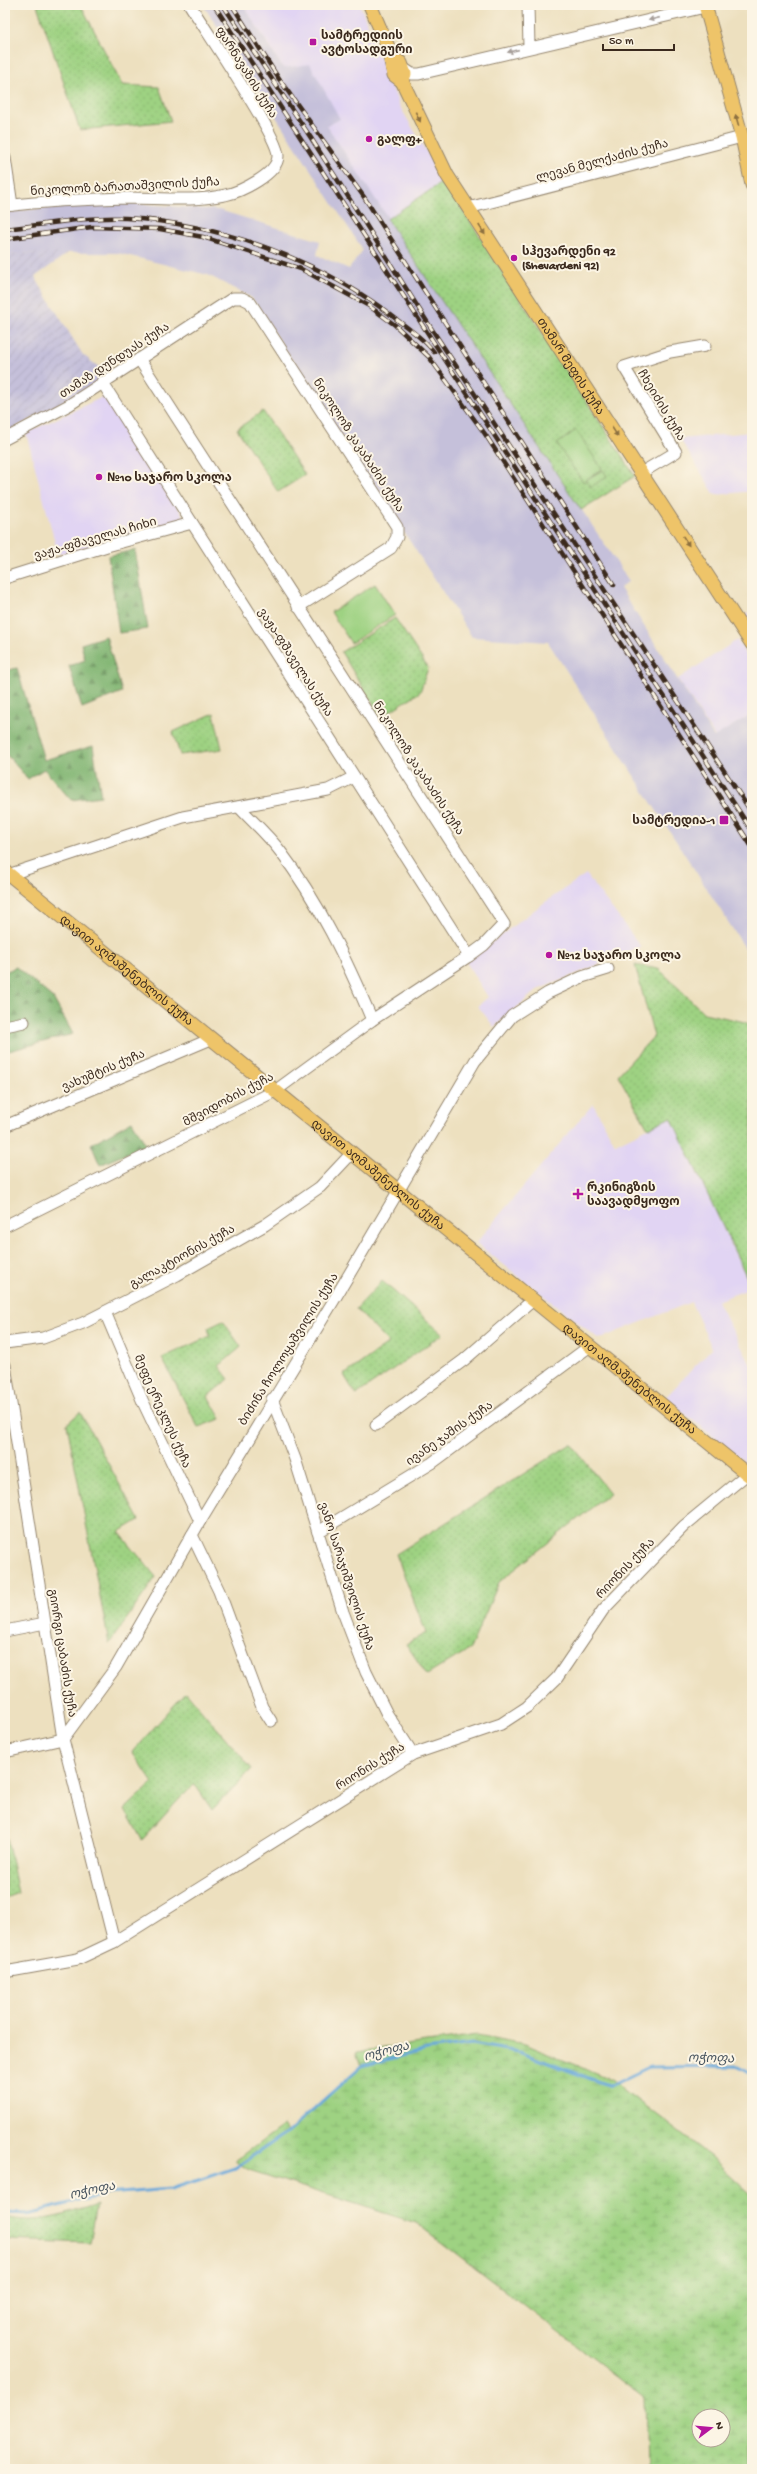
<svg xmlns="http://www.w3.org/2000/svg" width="757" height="2474" viewBox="0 0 757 2474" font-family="'Gochi Hand','Noto Sans Georgian',sans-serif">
	<defs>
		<pattern id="industrial-furrows" width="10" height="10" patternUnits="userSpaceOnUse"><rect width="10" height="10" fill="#c5c0da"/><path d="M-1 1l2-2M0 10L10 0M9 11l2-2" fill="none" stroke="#aaa5bb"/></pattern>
		<pattern id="green-dots" width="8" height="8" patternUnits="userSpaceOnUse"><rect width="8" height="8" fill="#9ed282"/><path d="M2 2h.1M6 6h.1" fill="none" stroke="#89b470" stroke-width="1.8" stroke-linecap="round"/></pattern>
		<pattern id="forest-firs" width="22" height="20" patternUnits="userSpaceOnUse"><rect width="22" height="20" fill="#7eb470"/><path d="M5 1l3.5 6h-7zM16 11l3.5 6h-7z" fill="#68935b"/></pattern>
		<pattern id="wetland-marsh" width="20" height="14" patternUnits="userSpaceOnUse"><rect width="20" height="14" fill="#9ed282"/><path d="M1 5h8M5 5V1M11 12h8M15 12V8" fill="none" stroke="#89b470"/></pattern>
	</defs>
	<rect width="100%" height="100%" fill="#fcf5e5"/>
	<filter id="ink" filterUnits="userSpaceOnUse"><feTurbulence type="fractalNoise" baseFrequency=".025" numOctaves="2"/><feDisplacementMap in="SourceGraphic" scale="8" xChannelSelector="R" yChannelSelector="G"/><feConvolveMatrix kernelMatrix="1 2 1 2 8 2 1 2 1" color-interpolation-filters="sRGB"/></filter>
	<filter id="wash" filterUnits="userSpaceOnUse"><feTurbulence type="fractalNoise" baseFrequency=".012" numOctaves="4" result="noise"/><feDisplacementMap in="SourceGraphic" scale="16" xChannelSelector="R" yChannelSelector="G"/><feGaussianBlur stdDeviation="0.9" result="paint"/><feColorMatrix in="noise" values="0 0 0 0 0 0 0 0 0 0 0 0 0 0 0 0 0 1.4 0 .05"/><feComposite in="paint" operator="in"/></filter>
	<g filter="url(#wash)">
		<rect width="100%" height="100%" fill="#ede0bf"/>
		<g fill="#e1d4f3">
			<path d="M243,5H360L399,105L444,181L387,219L327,126L339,119L283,68Z"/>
			<path d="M109,394L187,522L58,554L26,433Z"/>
			<path d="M752,432V491L715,495L680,439Z"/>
			<path d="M752,611V636L741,619Z"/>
			<path d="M737,640L752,665V714L715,737L678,679Z"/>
			<path d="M586,874L641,947L537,990L494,1027L478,1006L488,997L466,962L541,905Z"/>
			<path d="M593,1104L615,1144L671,1117L751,1288L717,1301L752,1367V1463L749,1465L665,1398L712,1348L691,1302L599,1339L476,1243Z"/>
		</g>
		<path fill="url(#industrial-furrows)" d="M38,253H68L35,277L83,355L108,374L89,389L5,433V255Z"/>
		<path fill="#c5c0da" d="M203,5H243L283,68L310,64L340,119L327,126L629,581L620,588L714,737L752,714V959L548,642L472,637L252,298L208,275L118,253H38L5,255V212L73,205L121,202L219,210L320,241L317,255L349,269L363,250Z"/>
		<g fill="url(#green-dots)" stroke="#6c7e50">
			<path d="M37,5H81L122,85L159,87L171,121L80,130Z"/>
			<path d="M444,181L635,476L581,510L387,219Z"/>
			<path d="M263,411L305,475L278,492L237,429Z"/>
			<path d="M395,618L428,668L420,692L381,717L341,652Z"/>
			<path d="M214,713L222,749L180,755L173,732Z"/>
			<path d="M635,965L659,969L704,1013L745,1022L752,1026V1288L671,1117L648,1128L618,1075L654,1036Z"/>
			<path d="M382,1281L443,1334L356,1395L344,1375L389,1343L356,1309Z"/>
			<path d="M223,1321L241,1347L219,1366L229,1379L208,1396L221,1419L198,1427L162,1358L210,1336L208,1328Z"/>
			<path d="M80,1412L139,1520L119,1532L156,1577L109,1644L67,1424Z"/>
			<path d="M571,1444L610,1493L499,1582L470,1649L427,1675L406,1644L426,1633L396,1554Z"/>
			<path d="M186,1692L252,1769L212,1810L194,1783L142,1840L125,1809L153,1783L132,1752Z"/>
			<path d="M5,1829L18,1893L5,1898Z"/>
			<path d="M97,2204L90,2243L5,2240V2217C38,2225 65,2215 97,2204Z"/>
		</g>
		<g fill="url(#forest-firs)" stroke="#5c6f47">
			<path d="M135,550L148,629L119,633L108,556Z"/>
			<path d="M106,636L122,692L82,708L69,666L85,660L81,644Z"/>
			<path d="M17,668L44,760L93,746L101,796L71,800L44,769L28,779L5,753V671Z"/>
			<path d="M16,967L53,998L73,1034L5,1052V972Z"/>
			<path d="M132,1121L146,1145L100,1165L91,1144Z"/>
		</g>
		<path fill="url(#wetland-marsh)" stroke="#6c7e50" fill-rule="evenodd" d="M477,2035L525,2044L611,2080L711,2157L752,2195V2469H647L645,2398L416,2223L249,2170L235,2161L284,2125L288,2131L361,2066L356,2052ZM699,2416H723V2440H699Z"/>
		<g fill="#9ed282" stroke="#6c7e50">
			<path d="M576,430L602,469L587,479L603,470L607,476L591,487L586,480L583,482L557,444Z"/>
			<path d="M375,584L395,615L351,643L331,612Z"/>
		</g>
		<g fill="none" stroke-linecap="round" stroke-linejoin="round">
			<path stroke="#67a8db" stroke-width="3" d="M5,2213L27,2214L107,2194L171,2189L235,2168L288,2132L361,2066L427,2050L472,2044L519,2052L610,2086L649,2067L738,2066L752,2074"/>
		</g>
	</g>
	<g filter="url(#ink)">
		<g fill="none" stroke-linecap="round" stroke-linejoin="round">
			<defs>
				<g id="minor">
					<path d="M528,5L529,47"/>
					<path d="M403,68L412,74H419L705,7"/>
					<path d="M5,158L12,205"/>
					<path d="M5,206C46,201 87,199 129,198C160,198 194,202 225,195C240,192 278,174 278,156C279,137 204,28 190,5"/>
					<path d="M468,208L742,137"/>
					<path d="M102,382L469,956"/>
					<path d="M5,439L69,405L233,298H242L250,302L397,527V537L391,548L298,607"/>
					<path d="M641,473L676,452L624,367L670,352L705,346"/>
					<path d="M5,578L107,546L192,523"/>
					<path d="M239,807C252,821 268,835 280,851C319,902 347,961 372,1020"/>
					<path d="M5,876L183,817L328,790L354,777"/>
					<path d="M5,1026L24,1022"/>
					<path d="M5,1126L211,1039"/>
					<path d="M5,1226L275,1091L372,1020L469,956L484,945L504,924L139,359"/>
					<path d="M105,1312L143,1402L200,1521"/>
					<path d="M5,1343L43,1338L83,1323L177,1275L265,1225L320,1187L352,1153"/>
					<path d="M5,1365L63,1739L114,1942"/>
					<path d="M272,1399L295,1459L343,1612L366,1672L387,1714L413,1754"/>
					<path d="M376,1425L464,1360L533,1300"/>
					<path d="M318,1532L432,1463L590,1346"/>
					<path d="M192,1535L219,1591L262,1707L271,1721"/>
					<path d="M5,1631L45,1623"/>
					<path d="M5,1752L63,1739L116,1667L200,1521L334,1300L475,1061L512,1016L548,993L582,977L608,969"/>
					<path d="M5,1972L78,1959L114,1942L413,1754L501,1724L527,1707L557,1678L603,1610L684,1526L752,1470"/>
				</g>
				<g id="major">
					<path d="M370,5L388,47L394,75L402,81L405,74L401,63L396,60L392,64"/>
					<path d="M705,5L742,137L752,185"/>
					<path id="s1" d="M402,81L447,175L752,644"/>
					<path id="s2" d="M5,871L752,1478"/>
				</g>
			</defs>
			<use href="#minor" stroke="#94856e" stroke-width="13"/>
			<use href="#major" stroke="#94856e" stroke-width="15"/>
			<use href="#minor" stroke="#fff" stroke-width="11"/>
			<use href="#major" stroke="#eec469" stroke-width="13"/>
			<defs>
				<g id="rail">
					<path d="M214,5L752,831"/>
					<path d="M223,5L311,138L433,331L752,813"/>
					<path d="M232,5L279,79L364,197L614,585"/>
					<path d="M5,229C44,225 86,216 126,218C223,224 324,261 400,322C412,331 425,340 434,352"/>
					<path d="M5,239L92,227L160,229L203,237L301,269L369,306L395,325L429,357L485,434L752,847"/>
				</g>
			</defs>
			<use href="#rail" stroke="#3b2a1e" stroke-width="4.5"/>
			<use href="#rail" stroke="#fcf5e5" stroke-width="3" stroke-dasharray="9" stroke-linecap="butt"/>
		</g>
		<defs><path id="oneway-solid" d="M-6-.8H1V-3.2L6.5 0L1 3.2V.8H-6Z"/></defs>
		<g fill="#a79f9a">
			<use href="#oneway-solid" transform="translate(654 19) rotate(167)"/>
			<use href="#oneway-solid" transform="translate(513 51) rotate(167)"/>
		</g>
		<g fill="#8c6f40">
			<use href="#oneway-solid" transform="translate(418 117) rotate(64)"/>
			<use href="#oneway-solid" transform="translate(737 120) rotate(-106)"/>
			<use href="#oneway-solid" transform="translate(482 230) rotate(57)"/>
			<use href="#oneway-solid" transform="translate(615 432) rotate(57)"/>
			<use href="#oneway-solid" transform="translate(686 541) rotate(57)"/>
		</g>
	</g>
	<g fill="#b5179e" stroke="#fcf5e5" stroke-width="1.5">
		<rect x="309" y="38" width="8" height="8" rx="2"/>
		<circle cx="369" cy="139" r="4"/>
		<circle cx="514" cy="258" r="4"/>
		<circle cx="99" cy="477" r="4"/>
		<rect x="719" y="815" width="10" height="10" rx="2"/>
		<circle cx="549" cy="955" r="4"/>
		<path d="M576 1188h4v4h4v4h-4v4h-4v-4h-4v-4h4z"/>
	</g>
	<g text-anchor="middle" stroke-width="4" stroke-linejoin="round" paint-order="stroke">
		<g font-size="12" font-weight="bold" fill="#3b2a1e" stroke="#fcf5e5" text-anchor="start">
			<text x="321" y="39">სამტრედიის<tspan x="321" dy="14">ავტოსადგური</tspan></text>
			<text x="377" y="143">გალფ+</text>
			<text x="522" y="255">სჰევარდენი 92<tspan x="522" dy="14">(Shevardeni 92)</tspan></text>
			<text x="107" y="481">№10 საჯარო სკოლა</text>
			<text x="715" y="824" text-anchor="end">სამტრედია-1</text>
			<text x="557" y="959">№12 საჯარო სკოლა</text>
			<text x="587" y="1191">რკინიგზის<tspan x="587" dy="14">საავადმყოფო</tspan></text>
		</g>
		<g font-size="12" fill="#3b2a1e" stroke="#fcf5e5">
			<text transform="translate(247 72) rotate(58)" y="4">ფარნავაზის ქუჩა</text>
			<text transform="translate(602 160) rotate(-15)" y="4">ლევან მელქაძის ქუჩა</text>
			<text transform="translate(125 186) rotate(-3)" y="4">ნიკოლოზ ბარათაშვილის ქუჩა</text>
			<text transform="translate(114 360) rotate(-33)" y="4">თამაზ დუნდუას ქუჩა</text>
			<text dy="4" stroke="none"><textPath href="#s1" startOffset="332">თამარ მეფის ქუჩა</textPath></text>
			<text transform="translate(662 405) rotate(59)" y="4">ჩხეიძის ქუჩა</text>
			<text transform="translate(359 445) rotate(57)" y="4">ნიკოლოზ კაკაბაძის ქუჩა</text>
			<text transform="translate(95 538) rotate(-16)" y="4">ვაჟა-ფშაველას ჩიხი</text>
			<text transform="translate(296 662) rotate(57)" y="4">ვაჟა-ფშაველას ქუჩა</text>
			<text transform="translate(419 768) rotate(57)" y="4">ნიკოლოზ კაკაბაძის ქუჩა</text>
			<text dy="4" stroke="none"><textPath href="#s2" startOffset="157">დავით აღმაშენებლის ქუჩა</textPath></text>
			<text transform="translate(103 1070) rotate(-23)" y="4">ვახუშტის ქუჩა</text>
			<text transform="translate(228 1099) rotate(-28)" y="4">მშვიდობის ქუჩა</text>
			<text dy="4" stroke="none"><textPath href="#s2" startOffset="481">დავით აღმაშენებლის ქუჩა</textPath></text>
			<text transform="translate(182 1256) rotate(-29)" y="4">გალაკტიონის ქუჩა</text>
			<text transform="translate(288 1349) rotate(-58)" y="4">ბიძინა ჩოლოყაშვილის ქუჩა</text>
			<text dy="4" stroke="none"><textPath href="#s2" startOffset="805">დავით აღმაშენებლის ქუჩა</textPath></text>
			<text transform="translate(163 1411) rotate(66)" y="4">მეფე ერეკლეს ქუჩა</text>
			<text transform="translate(449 1433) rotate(-35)" y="4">ივანე ჯაშის ქუჩა</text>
			<text transform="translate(625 1568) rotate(-46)" y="4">რიონის ქუჩა</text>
			<text transform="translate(347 1576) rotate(72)" y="4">ვანო სარაჯიშვილის ქუჩა</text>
			<text transform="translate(63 1653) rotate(81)" y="4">გიორგი ცაბაძის ქუჩა</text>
			<text transform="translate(370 1766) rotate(-32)" y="4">რიონის ქუჩა</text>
		</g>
		<g font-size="13" font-style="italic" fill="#4a5660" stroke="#fcf5e5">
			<text transform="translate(386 2050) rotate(-15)" y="5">ოჭოფა</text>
			<text transform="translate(711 2057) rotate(1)" y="5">ოჭოფა</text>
			<text transform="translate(92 2189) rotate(-12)" y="5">ოჭოფა</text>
		</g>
	</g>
	<rect width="757" height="2474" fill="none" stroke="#fcf5e5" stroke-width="20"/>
	<g transform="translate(711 2428) rotate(74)"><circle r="19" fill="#fcf5e5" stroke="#afa495"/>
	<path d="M0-3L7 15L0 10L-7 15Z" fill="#b5179e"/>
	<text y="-6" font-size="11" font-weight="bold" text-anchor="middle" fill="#3b2a1e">N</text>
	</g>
	<path d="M603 44v6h71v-6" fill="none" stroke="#3b2a1e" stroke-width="2"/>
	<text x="609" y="44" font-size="12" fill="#3b2a1e" stroke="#fcf5e5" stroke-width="3" paint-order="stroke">50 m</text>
</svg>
